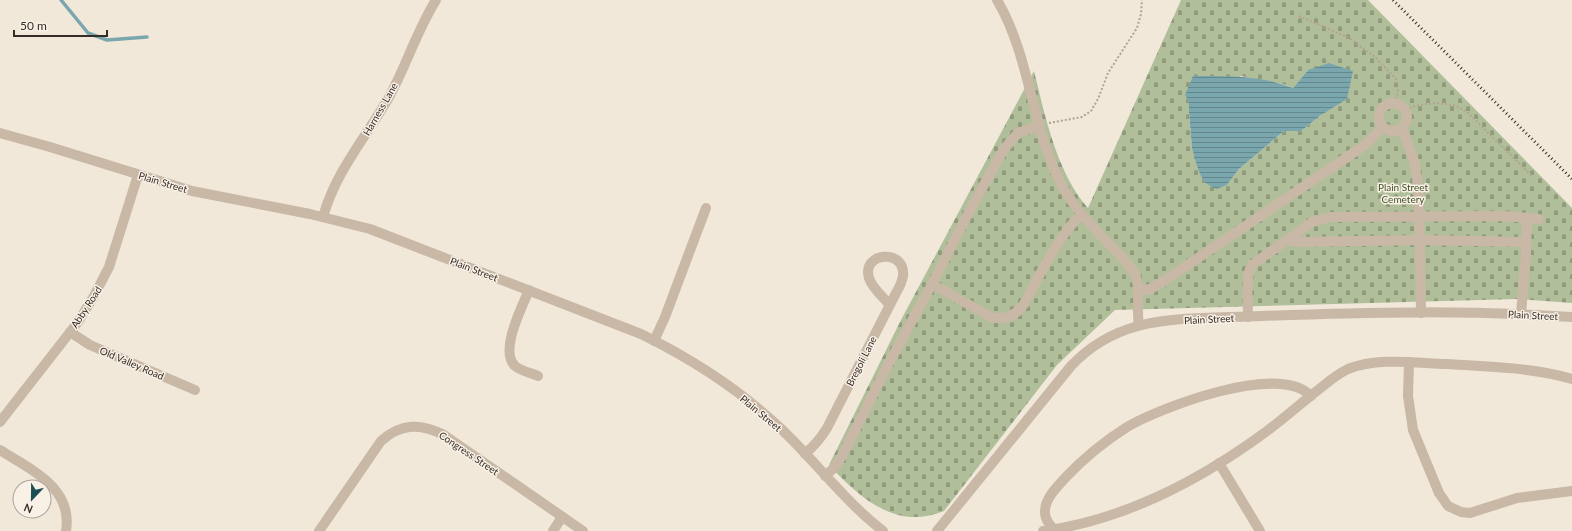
<svg xmlns="http://www.w3.org/2000/svg" width="1572" height="531" viewBox="0 0 1572 531" font-family="Lato,sans-serif">
	<defs>
		<pattern id="cemetery-stones" width="16" height="16" patternUnits="userSpaceOnUse"><rect width="16" height="16" fill="#b0bf9a"/><path d="M2 7V4a2 2 0 0 1 4 0v3zM10 15v-3a2 2 0 0 1 4 0v3z" fill="#909b7e"/></pattern>
		<pattern id="water-rules" width="6" height="5" patternUnits="userSpaceOnUse"><rect width="6" height="5" fill="#79a7ad"/><path d="M0 2.5h6" fill="none" stroke="#64888d"/></pattern>
	</defs>
	<rect width="100%" height="100%" fill="#f1e8da"/>
	<path fill="url(#cemetery-stones)" fill-rule="evenodd" d="M1181,0H1368L1572,208V303L1517,299L1115,310L1057,365L944,511C896,531 860,498 829,465L901,320L1034,71C1045,116 1057,173 1088,208ZM1308,70L1321,115L1301,131H1284L1239,169L1227,185L1192,148L1188,100L1241,76L1283,84L1293,88Z"/>
	<path fill="url(#water-rules)" d="M1329,63L1353,71L1347,99L1321,115L1301,131H1284L1239,169L1227,185L1216,189L1204,182L1198,169L1192,148L1188,100L1185,95L1193,76C1227,76 1261,75 1293,88L1308,70Z"/>
	<g fill="none" stroke-linecap="round" stroke-linejoin="round">
		<path stroke="#79a7ad" stroke-width="3.5" d="M61,0L88,33L107,40L147,37"/>
		<g stroke="#b4a290" stroke-width="2" stroke-dasharray="2 2" stroke-linecap="butt">
			<path d="M1299,16L1349,38L1375,57L1396,79L1398,90L1396,103"/>
			<path d="M1406,110C1423,101 1453,100 1468,113L1532,176"/>
			<path d="M1049,123L1082,117L1091,111L1098,99L1108,73L1137,28L1141,14L1142,0"/>
		</g>
		<g stroke="#c9b8a6" stroke-width="10">
			<path d="M997,0C1029,54 1031,121 1058,178C1070,203 1088,222 1107,242C1117,253 1131,264 1136,277C1141,291 1136,309 1139,325"/>
			<circle cx="1393" cy="117" r="14"/>
			<path d="M1402,128L1414,161L1417,178L1419,202L1421,313"/>
			<path d="M0,133L50,147L192,191L310,214L370,229L641,334C690,358 737,388 777,425C814,459 843,500 883,531"/>
			<path d="M323,217C335,173 365,138 388,99C406,67 416,32 436,0"/>
			<path d="M1289,238L1291,241L1298,242L1420,240L1526,242"/>
			<path d="M932,284L991,317C1005,321 1016,315 1024,304C1039,277 1059,234 1081,215"/>
			<path d="M529,290C522,307 499,351 515,366C521,371 531,373 538,376"/>
			<path d="M1138,291L1150,289L1161,283L1365,145L1383,127"/>
			<path d="M1521,314L1526,253L1527,218"/>
			<path d="M1248,317C1248,302 1245,277 1252,265L1312,222L1330,217L1505,216L1539,219"/>
			<path d="M70,332L90,345L195,390"/>
			<path d="M654,341L665,317L706,208"/>
			<path d="M1409,362L1408,396L1413,430L1439,493L1448,506L1461,512L1470,513L1517,498L1572,491"/>
			<path d="M0,422L78,322L94,296L109,267L138,175"/>
			<path d="M0,450C31,470 73,487 66,531"/>
			<path d="M805,454C814,446 821,438 827,428L896,293C899,288 902,282 903,276C906,248 861,252 869,278C872,288 883,297 890,305"/>
			<path d="M1219,463L1260,531"/>
			<path d="M825,476L835,467L842,456L889,363L932,284L971,208L1004,149L1018,133L1038,126"/>
			<path d="M319,531L381,441C401,423 421,423 444,435L583,531"/>
			<path d="M553,531L562,517"/>
			<path d="M937,531L1071,366C1089,347 1112,333 1138,326C1175,316 1222,318 1261,316C1365,312 1468,310 1572,317"/>
			<path d="M1043,531C1124,520 1202,479 1267,431C1283,419 1298,406 1314,393C1325,385 1335,375 1348,369C1378,357 1415,363 1447,364C1489,367 1531,367 1572,379"/>
			<path d="M1055,531C1050,525 1044,519 1045,510C1046,497 1058,486 1066,477C1084,458 1105,441 1127,427C1162,407 1279,362 1311,396"/>
		</g>
		<path stroke="#352c27" stroke-width="3" stroke-dasharray="1 3" stroke-linecap="butt" d="M1393,0L1572,179"/>
	</g>
	<g text-anchor="middle" stroke-width="3" stroke-linejoin="round" paint-order="stroke">
		<g font-size="10" fill="#352c27" stroke="#f9f1e6">
			<text transform="translate(380 109) rotate(-60)" y="4">Harness Lane</text>
			<text transform="translate(163 182) rotate(17)" y="4">Plain Street</text>
			<text transform="translate(474 269) rotate(21)" y="4">Plain Street</text>
			<text transform="translate(86 307) rotate(-57)" y="4">Abby Road</text>
			<text transform="translate(1533 315) rotate(3)" y="4">Plain Street</text>
			<text transform="translate(1209 319) rotate(-3)" y="4">Plain Street</text>
			<text transform="translate(861 361) rotate(-63)" y="4">Bregoli Lane</text>
			<text transform="translate(132 363) rotate(23)" y="4">Old Valley Road</text>
			<text transform="translate(761 413) rotate(40)" y="4">Plain Street</text>
			<text transform="translate(469 453) rotate(34)" y="4">Congress Street</text>
		</g>
		<g font-size="10" fill="#41532b" stroke="#f9f1e6">
			<text x="1403" y="191">Plain Street<tspan x="1403" dy="12">Cemetery</tspan></text>
		</g>
	</g>
	<g transform="translate(32 499) rotate(202)"><circle r="19" fill="#f9f1e6" stroke="#aba29a"/>
	<path d="M0-3L7 15L0 10L-7 15Z" fill="#1d4e55"/>
	<text y="-6" font-size="11" font-weight="bold" text-anchor="middle" fill="#352c27">N</text>
	</g>
	<path d="M14 30v6h93v-6" fill="none" stroke="#352c27" stroke-width="2"/>
	<text x="20" y="30" font-size="12" fill="#352c27" stroke="#f9f1e6" stroke-width="3" paint-order="stroke">50 m</text>
</svg>
